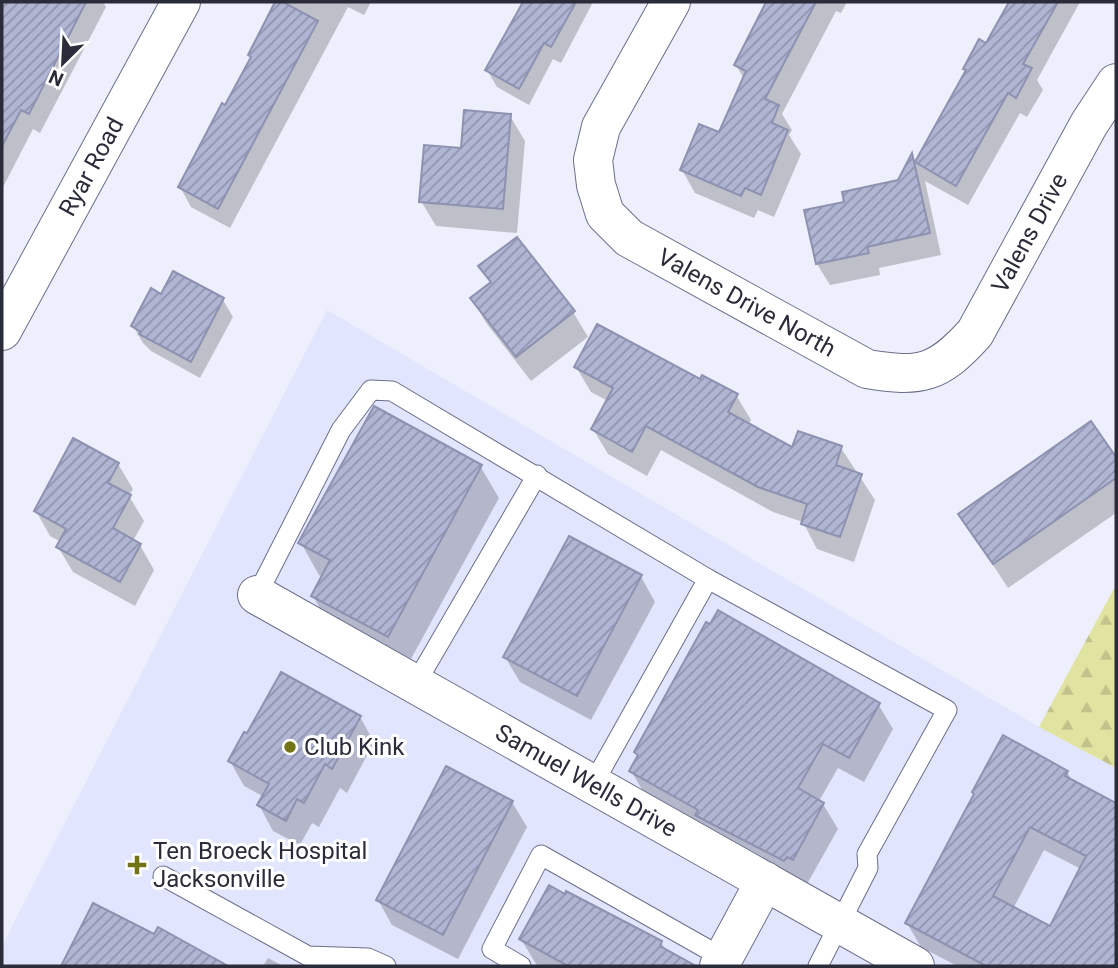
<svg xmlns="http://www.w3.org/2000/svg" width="1118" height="968" viewBox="0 0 1118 968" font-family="Roboto,sans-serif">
	<defs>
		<pattern id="forest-firs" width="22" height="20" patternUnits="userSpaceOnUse" patternTransform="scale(1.75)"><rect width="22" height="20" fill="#e1e3a1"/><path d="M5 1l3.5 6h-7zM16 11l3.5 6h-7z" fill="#c1c38b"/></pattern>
		<pattern id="building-hatch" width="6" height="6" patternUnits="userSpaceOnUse" patternTransform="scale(1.75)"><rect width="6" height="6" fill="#b0b5d4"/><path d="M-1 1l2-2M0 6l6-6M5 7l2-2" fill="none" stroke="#8f93ad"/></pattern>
	</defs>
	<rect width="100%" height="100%" fill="#edeffc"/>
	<path fill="#e1e5fd" d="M327,310L1039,727L1116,768V966H2V946Z"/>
	<path fill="url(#forest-firs)" d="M1116,585V768L1039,727Z"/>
	<g fill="#0003" fill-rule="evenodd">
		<path d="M2,2H103L106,7L40,133L33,129L2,189Z"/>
		<path d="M277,2H371L364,15L348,7L230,228L191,207L180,187L252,59L250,54Z"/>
		<path d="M524,2H593L561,63L553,59L529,105L497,87L487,70Z"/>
		<path d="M769,2H847L841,13L836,11L782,114L792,130L789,135L801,154L774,217L758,210L754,218L695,193L682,170L720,135L744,79L736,65Z"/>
		<path d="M1011,2H1080L1037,80L1043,90L1027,117L1020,113L968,205L925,181L941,255L879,268L880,275L830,285L817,264L806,212L846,203L899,181L912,156L916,163L967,72L965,69L987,45Z"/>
		<path d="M510,116L525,141L517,233L436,226L421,201L463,150Z"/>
		<path d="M481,267L573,312L588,337L531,381L487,324L472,299L491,284Z"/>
		<path d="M161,296L223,300L233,317L200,378L151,351L143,343L133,326Z"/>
		<path d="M576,367L700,381L736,395L751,420L748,425L793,450L841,448L875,500L854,562L817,549L803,522L773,512L661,450L647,476L608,454L593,429L608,401L591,392Z"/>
		<path d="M1091,423L1116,460V513L1008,588L960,514Z"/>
		<path d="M118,464L133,489L129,496L144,521L133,541L140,545L154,570L135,606L73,572L58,547L61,542L50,536L36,511Z"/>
		<path d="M480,466L499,498L406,668L331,628L313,596L323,577L319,575L301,543Z"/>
		<path d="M641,577L655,602L591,720L520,682L505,657Z"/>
		<path d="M878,704L893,729L864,782L838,768L819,801L823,804L838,829L807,884L646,796L631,771L639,757L636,752Z"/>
		<path d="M360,717L374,742L347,793L340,788L319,827L312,823L300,845L273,831L259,805L264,797L244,786L230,761Z"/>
		<path d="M1067,772L1073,782L1116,805V966H957L921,947L907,923ZM1044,850L1081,869L1050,928L1013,909Z"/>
		<path d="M512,802L527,827L458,959L392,925L378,900Z"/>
		<path d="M566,896L661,942L667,952L675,957L681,966H540L536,964L521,939Z"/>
		<path d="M94,905L155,936L159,929L225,966H63Z"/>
		<path d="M268,958L283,966H263Z"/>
	</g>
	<g fill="url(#building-hatch)" stroke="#8e92b0" stroke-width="2" fill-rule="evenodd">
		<path d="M2,2H86L29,114L21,110L2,146Z"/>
		<path d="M275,2H283L318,21L218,209L178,187L222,103L225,105L251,57L248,55Z"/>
		<path d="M523,2H576L551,47L544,43L519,89L485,70Z"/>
		<path d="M766,2H816L765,99L779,105L772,123L788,130L761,195L745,188L741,196L680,170L699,124L719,132L746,71L734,65Z"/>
		<path d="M1009,2H1058L1023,64L1032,68L1016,98L1008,93L956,186L915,162L966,70L963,69L979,39L986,43Z"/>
		<path d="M464,110L511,114L503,209L419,202L424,145L461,148Z"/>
		<path d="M912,153L930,233L867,247L869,253L816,264L804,210L844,202L842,192L898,180Z"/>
		<path d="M517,237L575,311L516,357L470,298L491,282L478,266Z"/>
		<path d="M173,271L224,298L191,362L139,334L141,332L131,326L151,288L161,294Z"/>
		<path d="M597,324L700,379L702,375L738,394L728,412L792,447L798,431L842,446L836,465L862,474L840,537L801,524L807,504L758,487L646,426L632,452L591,429L613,388L574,367Z"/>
		<path d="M374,406L482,465L388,637L311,596L330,560L298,543Z"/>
		<path d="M1091,421L1116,457V478L993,564L958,514Z"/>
		<path d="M73,438L119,463L108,483L131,495L113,528L141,544L120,582L56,547L66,529L34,511Z"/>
		<path d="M569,536L642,575L577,696L503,657Z"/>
		<path d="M718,610L880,703L849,758L823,744L798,788L824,803L793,860L787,857L784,861L708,822L695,815L698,810L629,771L638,755L634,752L706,622L710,624Z"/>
		<path d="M281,672L361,716L332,769L325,764L304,803L297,799L286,821L257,805L269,784L228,761L244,732L247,733Z"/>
		<path d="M1003,735L1068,771L1065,776L1116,803V966H986L905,923L974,794L972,792ZM1030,827L1086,856L1050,926L993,896Z"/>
		<path d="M446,766L513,801L443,935L376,900Z"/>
		<path d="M549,885L565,894L566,891L662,941L660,946L696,966H568L519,939Z"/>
		<path d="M93,903L154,934L158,927L228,966H61Z"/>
	</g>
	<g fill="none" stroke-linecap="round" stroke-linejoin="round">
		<defs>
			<g id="service">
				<path d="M257,595L341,430L371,390L392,391L708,579L947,710L867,854L868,868L818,966"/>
				<path d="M416,683L537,475"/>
				<path d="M593,784L708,579"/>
				<path d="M163,876L308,956L368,958L386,966"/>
				<path d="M521,966L492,949L541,855L723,958"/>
			</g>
			<g id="minor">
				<path id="s1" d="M671,2L601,127L593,160L596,185L605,214L629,238L867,369C921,378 938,374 975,333L1089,124L1116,83"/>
				<path id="s2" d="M2,331L181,2"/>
				<path id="s3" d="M257,595L915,966"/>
				<path d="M719,966L765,881"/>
			</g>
		</defs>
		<use href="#service" stroke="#6b6f8b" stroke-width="21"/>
		<use href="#minor" stroke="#6b6f8b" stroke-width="40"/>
		<use href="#service" stroke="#fff" stroke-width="19"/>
		<use href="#minor" stroke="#fff" stroke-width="38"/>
	</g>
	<g fill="#737318" stroke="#fff" stroke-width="2.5">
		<circle cx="290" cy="747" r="7"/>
		<path d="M133.5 854.5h7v7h7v7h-7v7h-7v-7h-7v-7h7z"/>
	</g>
	<g text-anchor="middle" stroke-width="6" stroke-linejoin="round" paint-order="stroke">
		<g font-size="24" fill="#2b2c39" stroke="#fff">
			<text dy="8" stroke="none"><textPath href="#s2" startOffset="187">Ryar Road</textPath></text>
			<text dy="8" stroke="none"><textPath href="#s1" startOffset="774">Valens Drive</textPath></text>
			<text dy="8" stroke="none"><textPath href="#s1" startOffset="401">Valens Drive North</textPath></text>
			<text dy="8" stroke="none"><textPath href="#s3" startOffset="378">Samuel Wells Drive</textPath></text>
		</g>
		<g font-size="24" fill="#2b2c39" stroke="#fff" text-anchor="start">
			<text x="304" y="755">Club Kink</text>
			<text x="153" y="859">Ten Broeck Hospital<tspan x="153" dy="28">Jacksonville</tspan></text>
		</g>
	</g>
	<rect width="1118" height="968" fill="none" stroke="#2b2c39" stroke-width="7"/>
	<g transform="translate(63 63) rotate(204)" stroke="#ffffff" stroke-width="5" paint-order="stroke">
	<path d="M0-5L12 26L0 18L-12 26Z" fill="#2b2c39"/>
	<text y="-10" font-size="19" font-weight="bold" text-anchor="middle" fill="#2b2c39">N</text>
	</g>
</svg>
